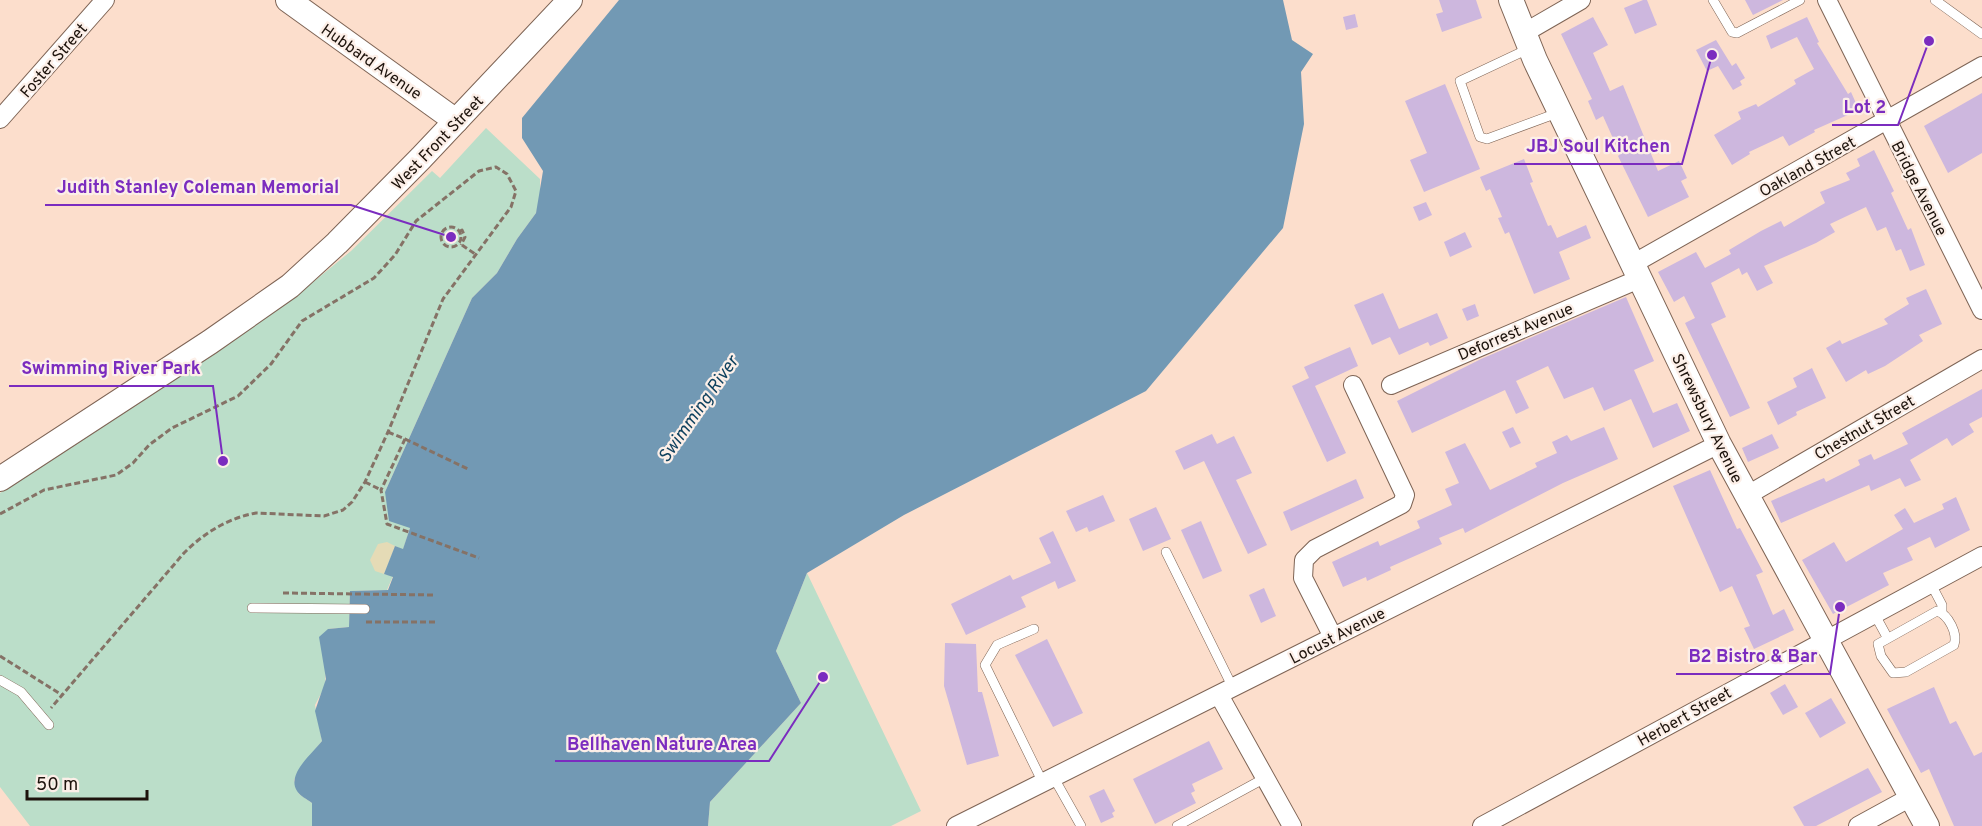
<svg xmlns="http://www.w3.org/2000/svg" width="1982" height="826" viewBox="0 0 1982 826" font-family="Overpass,sans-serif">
	<rect width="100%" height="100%" fill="#fcdecc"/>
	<g fill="#bbdec9">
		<path d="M486,128L540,179V200L536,213L517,239L497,273L472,298L385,492L410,528L403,550L395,546L384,574L393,576L387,590L350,591L349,627L328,629L325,686L315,705L322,741L300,768L294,780L299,794L312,803V826H30L0,787V493L301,292L351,251L432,171L440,178Z"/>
		<path d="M807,573L921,811L891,826H708L710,802L801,703L776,651Z"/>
	</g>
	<path fill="#e5dbb6" d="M387,542L395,546L384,574L375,571L370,560L378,544Z"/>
	<path fill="#7299b4" d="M619,0H1283L1292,40L1313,54L1301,72L1304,124L1283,228L1146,391L904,515L807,573L776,651L801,703L710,802L708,826H312V803C307,799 300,796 297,791C286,774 313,753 322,741L315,711L326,679L319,637L328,629L349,627L350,591L388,590L393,577L384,574L395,546L403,549L410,528L389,521L385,492L472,298L497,273L517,239L536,213L543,171L522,138V118Z"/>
	<g fill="#cdb7de">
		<path d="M1439,0H1476L1482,18L1442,32L1436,14L1443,12Z"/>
		<path d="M1643,0H1647L1657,25L1635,34L1624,8Z"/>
		<path d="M1745,0H1783L1753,15Z"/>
		<path d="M1355,14L1358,27L1346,30L1343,17Z"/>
		<path d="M1593,17L1608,45L1593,53L1610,91L1623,85L1658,171L1679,161L1687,178L1681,181L1689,197L1648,217L1618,156L1620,154L1603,116L1596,120L1588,101L1592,99L1561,34Z"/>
		<path d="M1807,17L1819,42L1817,43L1848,94L1851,92L1859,110L1814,130L1815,132L1789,146L1783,136L1749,152L1750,154L1732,165L1714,135L1741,119L1738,112L1756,104L1758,107L1796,84L1794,80L1814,69L1797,37L1771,49L1766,36Z"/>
		<path d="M1716,40L1732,66L1736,63L1745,78L1740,81L1742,85L1733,90L1718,66L1707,71L1696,50Z"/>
		<path d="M1445,84L1480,169L1424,192L1410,160L1427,153L1405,101Z"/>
		<path d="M1982,93V153L1948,173L1924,126Z"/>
		<path d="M1874,150L1894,191L1891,193L1908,230L1911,228L1925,265L1910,271L1901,249L1896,251L1886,227L1877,231L1866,207L1830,224L1835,232L1816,243L1764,266L1773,283L1757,291L1747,272L1742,275L1739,268L1711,283L1726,317L1711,324L1750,408L1730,417L1685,323L1695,318L1684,296L1674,302L1658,272L1696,252L1705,268L1731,254L1729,250L1761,231L1781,221L1784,227L1825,203L1820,192L1850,180L1846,173L1860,166L1857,159Z"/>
		<path d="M1524,159L1533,182L1530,183L1548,226L1551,225L1557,238L1586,225L1591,238L1559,252L1570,279L1534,294L1509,232L1505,234L1498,218L1502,217L1490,189L1486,191L1480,177Z"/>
		<path d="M1426,202L1432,215L1419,221L1413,207Z"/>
		<path d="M1465,232L1472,247L1450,257L1444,242Z"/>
		<path d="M1926,289L1942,324L1919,335L1923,341L1885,366L1868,374L1866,370L1846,382L1826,348L1840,340L1842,344L1888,324L1884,319L1909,304L1906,298Z"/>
		<path d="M1383,293L1399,329L1437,313L1448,338L1430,346L1428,342L1399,355L1390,337L1372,345L1354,305Z"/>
		<path d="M1626,297L1654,361L1634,370L1653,413L1677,403L1690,431L1653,448L1631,399L1604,411L1593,387L1564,399L1548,366L1516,381L1529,408L1516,414L1505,390L1412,433L1397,401L1481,359Z"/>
		<path d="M1475,304L1479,316L1467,321L1462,309Z"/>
		<path d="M1350,347L1358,366L1315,386L1346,453L1327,462L1292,386L1309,378L1304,367Z"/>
		<path d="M1812,368L1826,398L1796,412L1797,415L1778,425L1767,402L1797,387L1793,378Z"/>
		<path d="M1982,389V417L1969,424L1974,432L1952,446L1947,438L1910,460L1921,480L1905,487L1900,478L1871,491L1869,485L1781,523L1771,501L1824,478L1826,482L1860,465L1858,460L1871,454L1874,460L1908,444L1902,433Z"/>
		<path d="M1513,427L1521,443L1510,448L1502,432Z"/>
		<path d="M1604,427L1618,459L1563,483L1465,533L1463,528L1439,538L1442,544L1390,567L1391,570L1367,581L1366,577L1343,587L1332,562L1378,541L1380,546L1420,528L1417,521L1452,505L1445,489L1459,483L1445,452L1465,443L1490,490L1537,467L1535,463L1557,453L1552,442L1567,435L1571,441Z"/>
		<path d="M1212,434L1217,444L1234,436L1252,473L1236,480L1267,545L1248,554L1204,461L1184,470L1175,451Z"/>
		<path d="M1772,434L1779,448L1748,462L1742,448Z"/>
		<path d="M1710,470L1737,529L1740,528L1763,572L1756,575L1773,615L1784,609L1794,630L1754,649L1744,628L1750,626L1732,586L1720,592L1673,486Z"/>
		<path d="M1356,479L1364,498L1291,531L1283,512Z"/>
		<path d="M1103,495L1115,521L1089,532L1087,527L1076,532L1066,511Z"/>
		<path d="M1956,497L1970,530L1935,548L1930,537L1907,548L1913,560L1883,573L1889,585L1833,614L1802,560L1834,542L1846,562L1903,529L1894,515L1905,508L1914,523L1944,509L1942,504Z"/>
		<path d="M1156,507L1171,539L1143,551L1129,519Z"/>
		<path d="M1201,521L1222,571L1203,579L1181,530Z"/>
		<path d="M1053,531L1076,581L1058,589L1055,581L1021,597L1026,607L966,635L951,604L1010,575L1013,580L1051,563L1039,538Z"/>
		<path d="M1264,588L1276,616L1261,623L1249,595Z"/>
		<path d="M1047,639L1083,713L1053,727L1015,655Z"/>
		<path d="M945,643L976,644L978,692H982L999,756L967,765L944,686Z"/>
		<path d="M1785,684L1798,707L1783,715L1770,693Z"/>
		<path d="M1934,687L1950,724L1956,721L1974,756L1982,752V826H1954L1929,769L1921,773L1887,709Z"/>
		<path d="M1831,698L1846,723L1820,738L1805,713Z"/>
		<path d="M1209,741L1223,769L1192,784L1195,791L1191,793L1196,803L1155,824L1133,779Z"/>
		<path d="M1868,768L1882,792L1816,826H1804L1793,807Z"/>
		<path d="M1104,789L1115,811L1112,813L1114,817L1101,823L1089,796Z"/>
	</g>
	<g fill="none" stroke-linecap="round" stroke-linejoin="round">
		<defs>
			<g id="lane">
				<path d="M1713,0L1732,32L1737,33L1800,0"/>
				<path d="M1935,0L1982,34"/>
				<path d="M1528,49L1460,81L1480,137L1487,139L1560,112"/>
				<path d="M1166,552L1233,688"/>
				<path d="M1931,584L1942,605V613"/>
				<path d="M252,608L365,609"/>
				<path d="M1937,611C1949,615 1958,634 1954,645L1906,672L1893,673L1881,656L1878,644Z"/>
				<path d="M1875,615L1887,637"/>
				<path d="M1034,629L997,645L985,665L1043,783"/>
				<path d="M0,680L21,692L49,725"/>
				<path d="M1054,778L1081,826"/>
				<path d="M1177,826L1265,778"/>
			</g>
			<g id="street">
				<path d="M1827,0L1982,310"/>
				<path d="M1524,33L1581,0"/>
				<path d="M0,119L105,0"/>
				<path d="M1631,265L1982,66"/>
				<path d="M1391,385L1639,279"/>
				<path d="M1746,496L1982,359"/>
				<path d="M1333,637L1303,578L1304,560L1315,549L1402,504L1405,495L1353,385"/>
				<path d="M1219,695L1292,826"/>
				<path d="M956,826L1719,444"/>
				<path d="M1482,826L1982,556"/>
				<path d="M1858,826L1911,797"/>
			</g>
			<g id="secondary">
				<path d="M288,0L456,121"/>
				<path d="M1511,0L1535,60L1719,444L1927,826"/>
				<path d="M0,479L210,342L290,286L337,243L421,158L570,0"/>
			</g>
		</defs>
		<use href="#lane" stroke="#7e6455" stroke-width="10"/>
		<use href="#street" stroke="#7e6455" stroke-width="20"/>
		<use href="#secondary" stroke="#7e6455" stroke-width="26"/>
		<g stroke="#857266" stroke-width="3" stroke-dasharray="6 3" stroke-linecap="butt">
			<circle cx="451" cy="237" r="10"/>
			<path d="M460,231L462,230L465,237L461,245"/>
			<path d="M462,245L475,254"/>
			<path d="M388,432L405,439L381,490L387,524L479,558"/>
			<path d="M405,439L470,470"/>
			<path d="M365,482L381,490"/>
			<path d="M0,514L44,490L116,475L133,463L149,445L172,428L238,396L271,364L302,321L374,278L395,255L416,221L479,171L496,167L507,174L516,191L511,207L443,299L388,432L365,482L352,502L343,510L324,516L256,513C228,518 204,533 184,553L51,708"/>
			<path d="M283,593L436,595"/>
			<path d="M366,622H436"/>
			<path d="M0,656L62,695"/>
		</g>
		<use href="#lane" stroke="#fff" stroke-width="9"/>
		<use href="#street" stroke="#fff" stroke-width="18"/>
		<use href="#secondary" stroke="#fff" stroke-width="24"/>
	</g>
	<g text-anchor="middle" stroke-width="4.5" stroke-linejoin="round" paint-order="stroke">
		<g font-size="16" fill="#1d130c" stroke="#fcefe8">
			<text transform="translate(53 60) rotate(-49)" y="6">Foster Street</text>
			<text transform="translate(372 61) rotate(35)" y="6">Hubbard Avenue</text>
			<text transform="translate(437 142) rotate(-46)" y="6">West Front Street</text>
			<text transform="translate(1807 166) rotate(-29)" y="6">Oakland Street</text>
			<text transform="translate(1920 188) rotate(63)" y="6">Bridge Avenue</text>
			<text transform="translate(1515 331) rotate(-23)" y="6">Deforrest Avenue</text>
			<text transform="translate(1708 418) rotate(64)" y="6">Shrewsbury Avenue</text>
			<text transform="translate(1864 427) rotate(-30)" y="6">Chestnut Street</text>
			<text transform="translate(1337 635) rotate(-27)" y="6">Locust Avenue</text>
			<text transform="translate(1684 716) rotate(-29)" y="6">Herbert Street</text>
		</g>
		<g font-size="18" font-style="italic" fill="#10425f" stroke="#fcefe8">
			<text transform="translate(698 409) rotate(-55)" y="6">Swimming River</text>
		</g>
	</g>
	<path fill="none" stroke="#7b2cbf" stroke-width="2" d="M1929 41L1898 125H1832M1712 55L1682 164H1514M451 237L351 205H45M223 461L213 386H9M1840 607L1830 674H1676M823 677L769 761H555"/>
	<g fill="#7b2cbf" stroke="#fcefe8" stroke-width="2">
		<circle cx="1929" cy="41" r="6"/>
		<circle cx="1712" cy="55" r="6"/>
		<circle cx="451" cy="237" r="6"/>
		<circle cx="223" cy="461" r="6"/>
		<circle cx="1840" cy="607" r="6"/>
		<circle cx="823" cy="677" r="6"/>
	</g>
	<g font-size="18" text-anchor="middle" font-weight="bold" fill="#7b2cbf" stroke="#fcefe8" stroke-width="4.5" stroke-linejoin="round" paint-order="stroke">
		<text x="1865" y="113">Lot 2</text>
		<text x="1598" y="152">JBJ Soul Kitchen</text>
		<text x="198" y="193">Judith Stanley Coleman Memorial</text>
		<text x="111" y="374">Swimming River Park</text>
		<text x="1753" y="662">B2 Bistro &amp; Bar</text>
		<text x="662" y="750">Bellhaven Nature Area</text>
	</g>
	<path d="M27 790v9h120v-9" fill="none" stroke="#1d130c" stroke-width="3"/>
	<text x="36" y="790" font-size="18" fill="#1d130c" stroke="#fcefe8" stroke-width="4.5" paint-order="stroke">50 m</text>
</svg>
